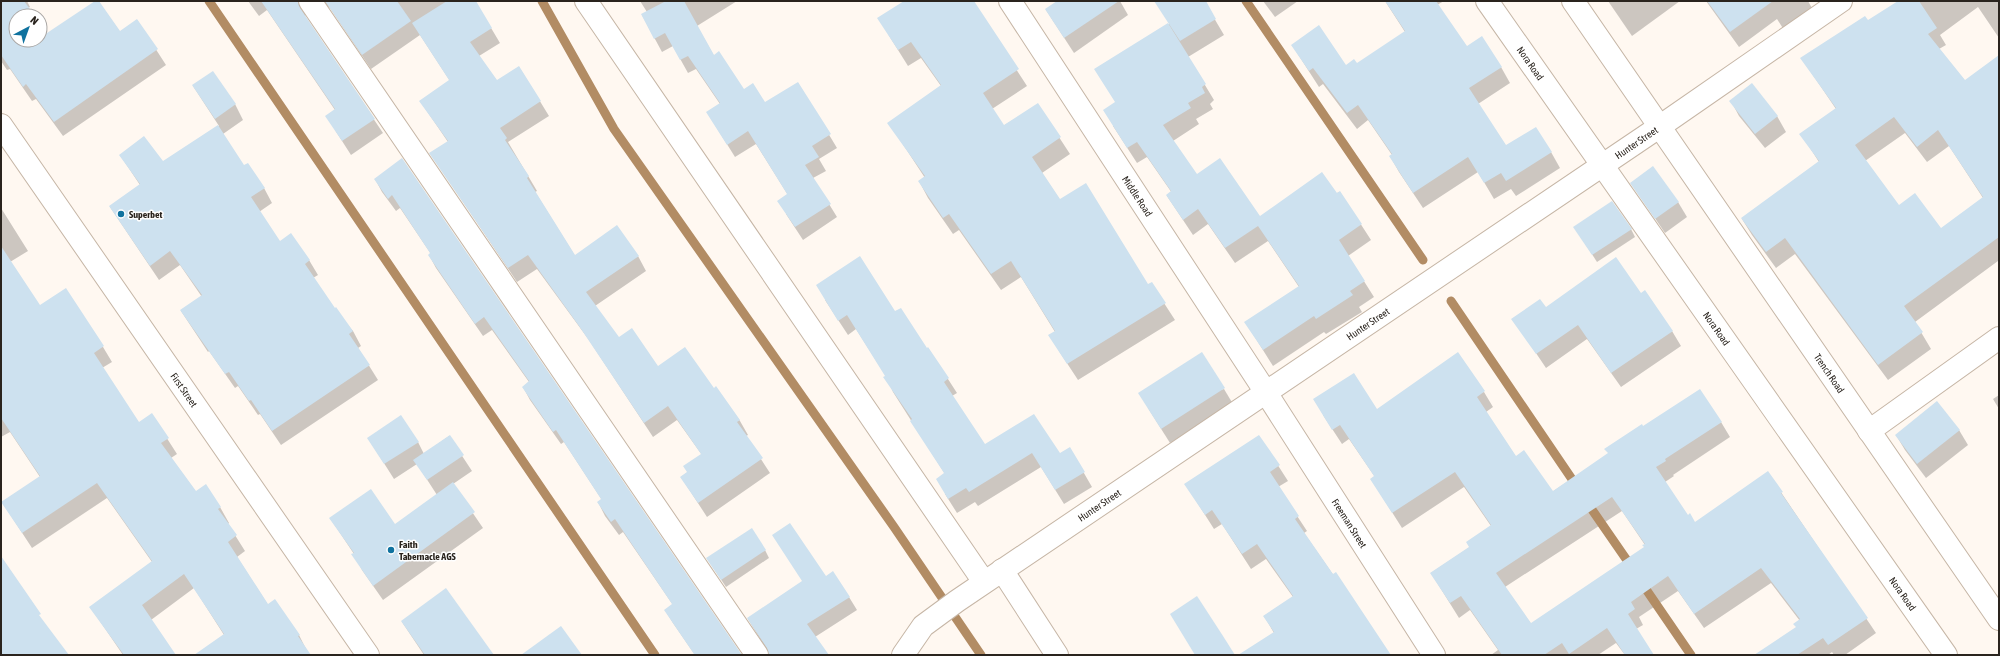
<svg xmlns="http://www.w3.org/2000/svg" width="2000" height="656" viewBox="0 0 2000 656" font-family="'Asap Condensed',sans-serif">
	<rect width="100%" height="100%" fill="#fff8f1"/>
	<g fill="#0003" fill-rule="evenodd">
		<path d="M1,1H27L30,7L28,8L33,16H16V40H40V25L47,35L98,1L120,32L137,20L166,65L63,136L36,99L32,101L10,69L7,70L1,61Z"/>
		<path d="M248,1H475L500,43L479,56L497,81L519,67L549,116L508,142L537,191L535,192L575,256H638L646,271L595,306L619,339L658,368L714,389L716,388L740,421L748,435L746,436L770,473L707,517L681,477L688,472L702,455L677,420L653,437L589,340L537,269L517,282L431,154L448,142L420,101L450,81L420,35L371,69L330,8L324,4L307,10L305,17L383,133L351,155L335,130V110L267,10L259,16Z"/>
		<path d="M640,1H737L697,26L714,56L743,90L764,104L798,83L837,148L819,159L826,171L813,178L837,217L803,240L786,214L788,195L756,144L735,157L715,125L720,104L696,69L688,73L673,46L662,52L642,15L647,12Z"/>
		<path d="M906,1H972L1027,86L992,109L1003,126L1038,105L1070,154L1042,173L1060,200L1147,286L1151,283L1175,320L1078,380L1059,351L1055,332L1021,277L1001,290L959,230L953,234L928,198L919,181L925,178L889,123L941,86L921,58L908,66L888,34Z"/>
		<path d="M1059,1H1120L1128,15L1074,53L1046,10Z"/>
		<path d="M1195,1H1204L1224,35L1188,57L1214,100L1210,104L1213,109L1196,119L1199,124L1173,141L1197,176L1260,217L1340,192L1371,240L1348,256L1374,297L1359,307L1362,312L1326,334L1324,332L1273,366L1246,323L1299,287L1268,241L1235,263L1208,224L1193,235L1167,196L1172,193L1147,157L1137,163L1113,126L1119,105L1096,69L1169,24Z"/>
		<path d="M1263,1H1298L1275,17Z"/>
		<path d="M1385,1H1444L1437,5L1466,47L1501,67L1510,83L1478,104L1506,146L1551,152L1560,168L1516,196L1511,189L1494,199L1478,172L1423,208L1399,172L1390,156L1392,155L1368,120L1357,129L1323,84L1319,87L1292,45L1346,66L1357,65L1405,32Z"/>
		<path d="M1608,1H1680L1632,36Z"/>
		<path d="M1706,1H1808L1813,10L1784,30L1777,19L1739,47Z"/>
		<path d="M1900,1H1999V38L1978,7L1940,35L1946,45L1939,49L1965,81L1999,56V263L1998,261L1915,322L1931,349L1888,380L1795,254L1776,268L1752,235L1742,219L1819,162L1801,134L1836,109L1802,59L1867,22ZM1905,133L1927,162L1949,146L1983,198L1941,230L1899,206L1865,161Z"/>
		<path d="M193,86L235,104L243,120L223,134L244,167L264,188L272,203L259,212L280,242L309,260L318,275L313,278L334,309L353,331L361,346L358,348L378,380L281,445L260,414L258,415L238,386L235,388L209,351L208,352L181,311L202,297L180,265L159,280L110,207L140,185L120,155L163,163L219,126Z"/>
		<path d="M1731,101L1777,116L1786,132L1765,148L1739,116Z"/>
		<path d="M402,160L741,655H695L673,623L665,610L673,605L623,532L619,535L605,516L598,502L602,500L564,442L561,444L530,400L523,387L529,382L492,330L483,336L436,268L429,255L431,254L400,208L396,211L382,192L375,179Z"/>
		<path d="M1631,183L1678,202L1687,217L1665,233Z"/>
		<path d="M1,208L28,251L10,262L39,307L103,347L112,362L102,368L139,423L152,415L177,454L171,458L196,492L220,507L229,523L228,524L245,551L237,557L268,605L299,635L309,655H196L224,635L194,588L151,620L175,655H123L91,608L152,562L107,498L32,548L2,502L40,477L10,432L1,437Z"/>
		<path d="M1631,229L1635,237L1597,262L1579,234Z"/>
		<path d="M1640,294L1672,331L1681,346L1621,387L1587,339L1546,368L1513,319Z"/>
		<path d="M825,300L895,313L926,349L928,348L957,393L952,396L985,446L1060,455L1070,449L1092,487L1064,504L1041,467L978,506L975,502L957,513L945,494V474L893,392L886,376L856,329L848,335Z"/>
		<path d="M1224,389L1233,404L1170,443L1148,408Z"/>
		<path d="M1484,392L1493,407L1486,412L1516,457L1552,492L1609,454L1643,428L1721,422L1730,437L1673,475L1674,476L1665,482L1688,516L1695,523L1768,473L1876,633L1845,655H1834L1832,652L1828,655H1756L1797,628L1800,621L1771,583L1704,628L1678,591L1639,617L1643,625L1636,629L1653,655H1625L1616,643L1598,655H1491L1498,650L1470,610L1459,618L1431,573L1470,547L1491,526L1464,487L1402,528L1371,479L1375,477L1349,439L1342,444L1323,415L1377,410ZM1622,511L1645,545V548L1531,624L1505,587Z"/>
		<path d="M1999,395V409L1993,399Z"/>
		<path d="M1959,430L1968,445L1926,478L1905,450L1896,435Z"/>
		<path d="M449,436L472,471L453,484L483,528L383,600L362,570L354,554L330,518L395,525L437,495L417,464L394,479L368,438L418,442L424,454Z"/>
		<path d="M1259,436L1288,481L1278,487L1307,531L1304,533L1389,655H1267L1274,633L1264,616L1293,597L1266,559L1251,569L1222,524L1214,529L1186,485Z"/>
		<path d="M765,550L769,558L726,587L712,566Z"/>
		<path d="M826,577L849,597L857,610L815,637L827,655H770L748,619Z"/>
		<path d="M402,622L494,655H424Z"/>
	</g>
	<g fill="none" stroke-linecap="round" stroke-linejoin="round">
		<g stroke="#b28c64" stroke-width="9">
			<path d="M209,1L655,655"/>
			<path d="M542,1L614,129L894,527L981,655"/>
			<path d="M1246,1L1423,260"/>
			<path d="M1451,301L1578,488"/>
			<path d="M1586,501L1633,569"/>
			<path d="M1641,582L1691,655"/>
		</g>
	</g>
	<g fill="#cde1ef" fill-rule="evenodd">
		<path d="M1,1H24L35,16H16V40H40V23L47,33L95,1H99L120,31L137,19L158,49L54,122L26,84L23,87L1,55Z"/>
		<path d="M261,1H298L300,8L375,119L342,141L325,116L335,109Z"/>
		<path d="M325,1H397L411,21L362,55Z"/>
		<path d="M447,1H476L492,28L470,42L497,80L519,66L541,101L500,128L507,138L505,140L529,176L527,178L575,255L617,225L639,256L586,292L619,337L632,328L658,366L685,347L714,388L716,386L740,420L737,422L763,458L698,503L680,477L687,472L683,466L701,454L668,406L644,423L579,326L528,255L508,268L429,153L448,141L419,101L449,80L412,23Z"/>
		<path d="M666,1H684L714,55L719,51L744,89L753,83L765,102L798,82L831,134L812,146L819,157L805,165L831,204L795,227L777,201L787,194L748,131L727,145L706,112L720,103L688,56L680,60L665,33L654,39L641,14Z"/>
		<path d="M904,1H974L1019,69L983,93L1004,125L1038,103L1061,137L1032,157L1060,199L1086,183L1148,284L1152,282L1166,303L1067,364L1048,335L1055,331L1011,261L991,274L949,214L943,218L918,181L925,176L887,123L941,85L911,42L898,50L877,18Z"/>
		<path d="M1057,1H1119L1064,38L1045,9Z"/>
		<path d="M1154,1H1206L1216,19L1180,41Z"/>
		<path d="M1385,1H1436L1467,46L1482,36L1502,67L1469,88L1506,145L1536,127L1552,152L1506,181L1501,173L1484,183L1468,157L1413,193L1389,156L1392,154L1358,105L1347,113L1313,68L1309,71L1291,45L1319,25L1346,65L1354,59L1357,63L1405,31Z"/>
		<path d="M1707,1H1773L1730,32Z"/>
		<path d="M1898,1H1919L1937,28L1928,34L1965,80L1999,55V237L1904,306L1923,332L1878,365L1785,238L1766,252L1741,218L1819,161L1799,134L1836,108L1800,58L1865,16L1868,20ZM1894,117L1917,147L1938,130L1983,197L1941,228L1915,193L1899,205L1855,145Z"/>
		<path d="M1168,23L1206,84L1202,87L1205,93L1188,103L1191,108L1163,125L1197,174L1220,158L1260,216L1322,172L1337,193L1340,191L1362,224L1339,240L1365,281L1350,291L1353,295L1316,319L1314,316L1263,350L1244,322L1299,286L1258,226L1225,248L1198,209L1183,220L1166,195L1171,191L1137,142L1127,148L1103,110L1115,102L1094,69Z"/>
		<path d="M213,71L236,104L215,119L192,85Z"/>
		<path d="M1752,83L1778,116L1755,134L1729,101Z"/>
		<path d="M218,125L244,165L248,163L265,188L251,197L280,241L291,233L310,260L305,264L335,308L336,307L353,331L349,334L370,365L272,431L251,400L249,401L229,372L225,374L180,310L202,295L170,251L150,266L109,206L140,184L119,155L144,136L163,161Z"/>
		<path d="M402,158L742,655H693L694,654L664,610L672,604L615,519L611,522L597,502L601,499L556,430L553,432L522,387L529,381L484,317L475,324L428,255L430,253L392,195L388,199L374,179Z"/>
		<path d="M1653,166L1679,202L1655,219L1630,183Z"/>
		<path d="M1612,201L1632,229L1592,255L1573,227Z"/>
		<path d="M1,246L40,305L66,288L104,346L94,353L139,422L152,413L169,438L161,443L196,491L206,484L221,507L218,509L237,535L228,542L268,604L275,599L300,635L298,636L311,655H194L224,634L184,574L142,605L176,655H124L89,607L152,561L97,483L22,533L1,502L40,476L1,418Z"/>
		<path d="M860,256L895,311L901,308L927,348L928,347L949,378L944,382L985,444L1034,414L1060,453L1070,447L1085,472L1055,490L1032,453L969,492L966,488L948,499L936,479L944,473L910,421L912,419L883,377L885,376L847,315L838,321L816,285Z"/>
		<path d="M1616,257L1641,293L1645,290L1673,331L1611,373L1578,325L1536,354L1511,319L1540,299L1546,307Z"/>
		<path d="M1202,352L1225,388L1161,429L1138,393Z"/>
		<path d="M1458,352L1485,391L1477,397L1516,456L1524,450L1553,491L1608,453L1604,449L1642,424L1643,426L1700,389L1722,422L1665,459L1666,461L1656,467L1688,515L1690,513L1695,522L1768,471L1783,492L1781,493L1868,618L1828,645L1823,638L1797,655H1754L1796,627L1793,624L1800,619L1761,568L1694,614L1668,576L1631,602L1635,609L1628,614L1654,655H1625L1607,628L1569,654L1562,643L1544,655H1502L1461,596L1450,603L1430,573L1469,547L1466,542L1491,525L1455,472L1392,513L1370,479L1374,476L1340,425L1332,430L1313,399L1354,373L1377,409ZM1612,497L1645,544L1642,545L1644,547L1531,623L1496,573Z"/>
		<path d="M1937,401L1960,430L1917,464L1895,435Z"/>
		<path d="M401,415L419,442L384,464L367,438Z"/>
		<path d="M450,435L464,455L427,480L413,460Z"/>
		<path d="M1259,435L1280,465L1270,472L1299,516L1295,519L1333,574L1336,572L1391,655H1238L1274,632L1263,616L1293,596L1257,544L1242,554L1212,510L1205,515L1184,484Z"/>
		<path d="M453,482L475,512L373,586L351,554L354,553L329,518L371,489L395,524Z"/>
		<path d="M790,523L826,576L833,571L850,597L807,624L829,655H769L767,648L747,618L802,581L772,535Z"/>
		<path d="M752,528L766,550L721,580L706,558Z"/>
		<path d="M1,556L41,614L39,615L69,655H1Z"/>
		<path d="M446,588L494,655H425L401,621Z"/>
		<path d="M1197,596L1223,636L1235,655H1195L1170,614Z"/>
		<path d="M561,626L582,655H521Z"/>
	</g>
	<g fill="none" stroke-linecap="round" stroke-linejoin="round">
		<defs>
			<g id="minor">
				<path d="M310,1L757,655"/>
				<path d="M586,1L984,582"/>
				<path id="s1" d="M1010,1L1265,391L1434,655"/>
				<path id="s2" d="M1487,1L1946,655"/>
				<path id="s3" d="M1573,1L1999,619"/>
				<path id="s4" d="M1,125L368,655"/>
				<path d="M1869,431L1999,338"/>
				<path d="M1002,570L1057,655"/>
				<path id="s5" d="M903,655L923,626L957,601L1659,127L1841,1"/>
			</g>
		</defs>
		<use href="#minor" stroke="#c6b6a6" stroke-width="24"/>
		<use href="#minor" stroke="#fff" stroke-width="22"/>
	</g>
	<g fill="#0f729f" stroke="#fff" stroke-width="1.5">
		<circle cx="121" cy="214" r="4"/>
		<circle cx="391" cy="550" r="4"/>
	</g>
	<g text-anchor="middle" stroke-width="3" stroke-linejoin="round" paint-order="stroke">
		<g font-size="10" fill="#2a241e" stroke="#fff">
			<text dy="4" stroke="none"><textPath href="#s2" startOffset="76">Nora Road</textPath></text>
			<text dy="4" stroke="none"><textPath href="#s5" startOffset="897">Hunter Street</textPath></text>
			<text dy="4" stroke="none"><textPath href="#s1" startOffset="233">Middle Road</textPath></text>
			<text dy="4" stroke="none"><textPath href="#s5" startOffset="573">Hunter Street</textPath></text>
			<text dy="4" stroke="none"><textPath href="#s2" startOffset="400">Nora Road</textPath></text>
			<text dy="4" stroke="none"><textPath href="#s3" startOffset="452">Trench Road</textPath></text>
			<text dy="4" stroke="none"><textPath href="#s4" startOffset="322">First Street</textPath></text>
			<text dy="4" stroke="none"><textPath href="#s5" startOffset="249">Hunter Street</textPath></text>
			<text dy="4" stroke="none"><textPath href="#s1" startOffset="623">Freeman Street</textPath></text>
			<text dy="4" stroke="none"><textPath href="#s2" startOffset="724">Nora Road</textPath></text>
		</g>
		<g font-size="10" font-weight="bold" fill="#2a241e" stroke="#fff" text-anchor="start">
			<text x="129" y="218">Superbet</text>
			<text x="399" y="548">Faith<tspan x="399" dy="12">Tabernacle AGS</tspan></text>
		</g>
	</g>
	<rect width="2000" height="656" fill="none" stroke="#2a241e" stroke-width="4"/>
	<g transform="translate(28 28) rotate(41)"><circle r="19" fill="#ffffff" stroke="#aaa7a5"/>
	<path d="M0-3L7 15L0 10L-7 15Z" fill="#0f729f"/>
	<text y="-6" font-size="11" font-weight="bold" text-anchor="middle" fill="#2a241e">N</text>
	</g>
</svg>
